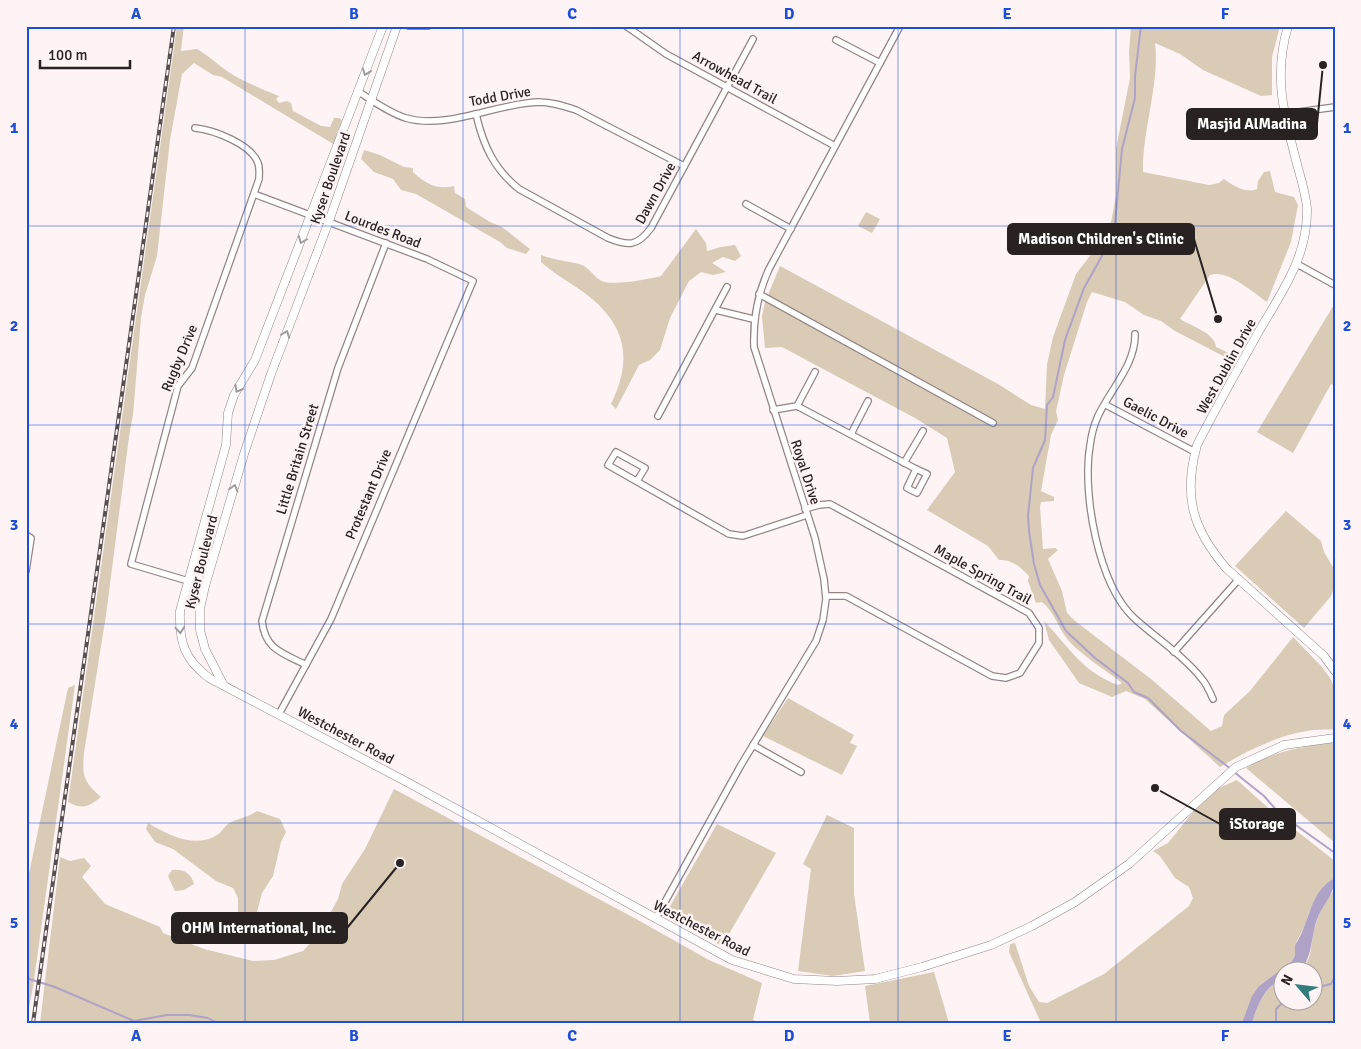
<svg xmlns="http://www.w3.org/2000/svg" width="1361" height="1049" viewBox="0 0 1361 1049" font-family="Signika,sans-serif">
	<rect width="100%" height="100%" fill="#fef4f5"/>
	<g fill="#d9cbb5">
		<path d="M177,26H184L181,51L197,49C208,55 217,64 227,71C236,78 266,91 279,96L276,99L279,103L287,101L291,103L293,111L321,126L330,127L334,118H339L342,120L337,133L335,145L222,77L213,75L194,63L182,74L170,140L157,256L145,295L141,318L133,415L129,437L106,615L84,753C82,775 83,781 101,797C88,807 83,810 68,802Z"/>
		<path d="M1131,26H1280L1272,57V95L1261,96L1203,70L1180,54L1155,43C1160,83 1142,131 1143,172L1209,185L1219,183L1224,179C1233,186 1247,194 1257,189L1258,181L1264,172L1270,171L1275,192L1294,197L1298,205L1291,242L1267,302C1252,292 1228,269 1210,275L1180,319C1191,326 1215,333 1216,347L1233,355L1235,359H1229L1175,331L1161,321L1144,315L1125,302L1092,292L1087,302L1064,375L1056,411L1058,420L1051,435L1041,491L1054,497V501L1041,502L1040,507L1043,549L1055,548L1058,550L1048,559L1062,591L1067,613L1075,621L1151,679L1211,731L1222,726L1224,715L1250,691L1293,637L1322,667L1330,678L1335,689V730C1296,726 1253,747 1220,767L1145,699L1126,691L1112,697L1079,683L1049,640L1044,621C1068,646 1082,672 1118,685L1122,683C1108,672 1079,653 1069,641C1058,629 1055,612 1042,602L1036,603L1028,581L1029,576C1019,566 1013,560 999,560L988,546L927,510L955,472L947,438L915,418L782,347L765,348L762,316L765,302L780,266L998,384L1031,405L1045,409L1047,365L1053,337L1076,274L1096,248L1111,222L1116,196V149L1130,78L1129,52Z"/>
		<path d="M364,150L380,155L404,167L413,168V172C426,184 437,190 454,186L455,193L465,199L466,207L490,222L502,227L530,249L526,254L507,248L500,242L416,194L401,190L393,179L374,172L361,159Z"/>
		<path d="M866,212L880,219L872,233L858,226Z"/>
		<path d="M696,229L706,243L707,251L721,247L735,245L741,256L735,261L723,257L712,263L726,272L713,275L701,272L689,281L670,318L660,350L650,360L639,365L616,409L611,404C635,355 624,320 579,289C566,280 553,273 541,262V255C554,260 567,261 579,264C589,267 592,275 600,280C610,287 649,279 661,276Z"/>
		<path d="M1335,303V386L1331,384L1293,453L1257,432Z"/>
		<path d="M1286,511L1321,541L1324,552L1334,569L1335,585L1331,596L1304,628L1235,566Z"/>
		<path d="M75,685L33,987L26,1023V888L68,688Z"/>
		<path d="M788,698L854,735L850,743L857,746L842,775L763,736Z"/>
		<path d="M1327,743H1335V843L1246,768C1272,752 1297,748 1327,743Z"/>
		<path d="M1237,780L1275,814L1335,861V878L1309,912L1306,923L1295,945V955L1292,961L1259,986L1242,1023H1041L1009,952L1010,944L1015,943L1029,986L1039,1002L1047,1003L1104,974L1189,906L1193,898L1189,887L1175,878L1160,856L1153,851L1168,843L1193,812L1219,788Z"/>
		<path d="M394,789L636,919L709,960L762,983L753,1020L763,1023H40L60,857L70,861L84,858L91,866L82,877L105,904L160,927L163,933L204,949L253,961L274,960L303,951L320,932L338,899L342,884L365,849Z"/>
		<path d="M257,811L280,819L286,832L281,842L273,876L262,893L252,931L238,917V898L233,888L216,881L173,849L155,842L146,829L148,823C168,835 195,849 217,835C222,832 224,827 228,824C237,818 248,818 257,811Z"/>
		<path d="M827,815L854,828V894L865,971L833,976L798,971L811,869L803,864Z"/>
		<path d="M717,824L776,853L722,946L670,919L669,908Z"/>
		<path d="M172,870C183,869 191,873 194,884L184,890L175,891L168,876Z"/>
		<path d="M1335,889V1023H1252C1257,1006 1265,985 1283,979L1284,1002H1314V972L1300,971C1312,958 1310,952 1313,935C1316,918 1324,903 1335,889Z"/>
		<path d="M934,972L949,1023H870L865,986Z"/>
	</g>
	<path fill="#afa2c7" d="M1335,878C1335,893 1324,903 1318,917C1310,936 1314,955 1300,971L1284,972L1283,979C1265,985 1257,1006 1252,1023H1242L1252,996L1259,986L1292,961L1295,955V945C1310,924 1309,891 1335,878Z"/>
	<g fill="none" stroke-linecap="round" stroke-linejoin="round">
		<g stroke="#afa2c7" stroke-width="2">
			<path d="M1141,26L1135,76V98L1122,149L1115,223L1102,256L1084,288L1065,340L1053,397L1047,405L1045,440L1033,468L1028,516L1029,531L1034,564L1040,585L1066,631L1095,658L1128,683L1134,692L1148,698L1181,731L1231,769"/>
			<path d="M1234,772L1264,796L1279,813L1335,853"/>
			<path d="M26,978L55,987L134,1021L167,1015H189L208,1018L217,1023"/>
			<path d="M1314,988L1331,984L1335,977"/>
			<path d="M1276,1023V1009L1284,1001"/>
		</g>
		<defs>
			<g id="street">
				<path d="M409,26H428"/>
				<path d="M626,26L666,54L835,146"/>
				<path d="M836,40L880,63"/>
				<path d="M359,92C373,101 389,113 406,118C447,130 497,103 539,102C552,102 564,106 576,110L684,166"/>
				<path d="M476,114C483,145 494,169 519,189L608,238C628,246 637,247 651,228L753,39"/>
				<path d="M1284,114L1335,107"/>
				<path d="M195,128C214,130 251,144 258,163C260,168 259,174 259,179L192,368L178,386L131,564L205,586"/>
				<path d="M254,194L427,259L473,281L331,619L279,714"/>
				<path d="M746,204L791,229"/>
				<path d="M1297,264L1335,285"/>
				<path d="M759,294L993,423"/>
				<path d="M716,310L753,319"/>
				<path d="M1135,334C1136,364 1110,390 1098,416C1094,425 1091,437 1090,446C1082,493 1098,584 1134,618C1156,638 1184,656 1202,679C1207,685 1210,692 1213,699"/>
				<path d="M1106,405L1195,452"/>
				<path d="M797,406L916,469"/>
				<path d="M773,410L797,406L815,372"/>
				<path d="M658,416L727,287"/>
				<path d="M851,434L868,401"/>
				<path d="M904,463L923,431"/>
				<path d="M916,469L927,474L917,493L907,488Z"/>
				<path d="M637,481L645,468L616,452L608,465L729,534L743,536L807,515"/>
				<path d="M805,509L819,505L830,504L1029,613L1039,628V643L1020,673L1006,678L992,676L846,596H826"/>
				<path d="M26,535L31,538L26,571"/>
				<path d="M1174,652L1239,579"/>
				<path d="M306,665C283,653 265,650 262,621L338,368L386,243"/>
				<path d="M753,745L801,772"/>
				<path d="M656,918L741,765L816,641L823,620L826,599L824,579L815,538L754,347C753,319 757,295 769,269L900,26"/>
			</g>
			<g id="secondary">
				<path d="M383,26L255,360L234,395L228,413L226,445L180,611C179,642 184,659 209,678L407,782L732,960L794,979L837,981L875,979L922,967L991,945L1032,926L1075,902L1129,864L1236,767L1284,745L1335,738"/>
				<path d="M1288,26C1273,76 1284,115 1297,164C1301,179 1306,194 1307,209C1308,256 1282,292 1259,331C1238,369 1217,406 1197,445C1183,496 1192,528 1226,568L1324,656L1335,671"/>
				<path d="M223,684L205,649L200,630V609L205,586L244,454L271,374L329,221L397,26"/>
			</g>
		</defs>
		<use href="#street" stroke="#938586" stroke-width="8"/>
		<use href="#secondary" stroke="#938586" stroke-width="9"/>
		<use href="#street" stroke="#fff" stroke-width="5.5"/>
		<use href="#secondary" stroke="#fff" stroke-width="8"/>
		<defs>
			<path id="rail" d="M33,1023L174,26"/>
		</defs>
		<use href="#rail" stroke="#575050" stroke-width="4"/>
		<use href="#rail" stroke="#fef4f5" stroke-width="2" stroke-dasharray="5.5" stroke-linecap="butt"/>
	</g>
	<defs><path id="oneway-chevron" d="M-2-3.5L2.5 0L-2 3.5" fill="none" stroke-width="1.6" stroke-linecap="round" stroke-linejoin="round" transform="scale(1.25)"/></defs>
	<g stroke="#9e9c9c">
		<use href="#oneway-chevron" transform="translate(366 72) rotate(110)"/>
		<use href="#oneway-chevron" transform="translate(302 240) rotate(111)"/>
		<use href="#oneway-chevron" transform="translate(286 334) rotate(-69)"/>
		<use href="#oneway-chevron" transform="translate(238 389) rotate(120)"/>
		<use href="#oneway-chevron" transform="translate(234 488) rotate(-74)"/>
		<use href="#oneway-chevron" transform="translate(180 630) rotate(85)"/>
	</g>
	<path fill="none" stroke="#1d4ed8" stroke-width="1" stroke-opacity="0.55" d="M245,26V1023M463,26V1023M680,26V1023M898,26V1023M1116,26V1023M26,226H1335M26,425H1335M26,624H1335M26,823H1335"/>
	<g text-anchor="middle" stroke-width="5" stroke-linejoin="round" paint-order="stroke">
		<g font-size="14" fill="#282222" stroke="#fef4f5">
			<text transform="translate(735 77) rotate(29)" y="5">Arrowhead Trail</text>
			<text transform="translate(500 96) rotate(-10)" y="5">Todd Drive</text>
			<text transform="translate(330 178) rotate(-71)" y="5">Kyser Boulevard</text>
			<text transform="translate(655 193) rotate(-61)" y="5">Dawn Drive</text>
			<text transform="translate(383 229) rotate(21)" y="5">Lourdes Road</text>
			<text transform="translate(179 358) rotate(-67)" y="5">Rugby Drive</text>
			<text transform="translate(1226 366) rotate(-61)" y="5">West Dublin Drive</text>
			<text transform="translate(1156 417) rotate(28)" y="5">Gaelic Drive</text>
			<text transform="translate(297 459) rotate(-73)" y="5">Little Britain Street</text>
			<text transform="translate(806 472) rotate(72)" y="5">Royal Drive</text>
			<text transform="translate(368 494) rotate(-67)" y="5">Protestant Drive</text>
			<text transform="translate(201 562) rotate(-76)" y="5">Kyser Boulevard</text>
			<text transform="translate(983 574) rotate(29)" y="5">Maple Spring Trail</text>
			<text transform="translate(346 735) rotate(28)" y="5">Westchester Road</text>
			<text transform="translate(702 928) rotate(27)" y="5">Westchester Road</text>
		</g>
	</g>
	<path fill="none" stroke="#282222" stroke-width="2" d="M1323 65L1317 124M1218 319L1194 239M1155 788L1220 824M400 863L347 928"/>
	<g fill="#282222" stroke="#fef4f5" stroke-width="2">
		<circle cx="1323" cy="65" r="5"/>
		<circle cx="1218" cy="319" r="5"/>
		<circle cx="1155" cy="788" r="5"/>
		<circle cx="400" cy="863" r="5"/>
	</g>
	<g fill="#282222" stroke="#282222" stroke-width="2">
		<rect x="1187" y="109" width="130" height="30" rx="5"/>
		<rect x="1008" y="224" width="186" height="30" rx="5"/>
		<rect x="1220" y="809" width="75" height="30" rx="5"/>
		<rect x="172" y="913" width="175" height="30" rx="5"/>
	</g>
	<g font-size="15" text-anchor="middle" font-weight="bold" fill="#fff">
		<text x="1252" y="129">Masjid AlMadina</text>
		<text x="1101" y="244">Madison Children's Clinic</text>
		<text x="1257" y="829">iStorage</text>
		<text x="259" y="933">OHM International, Inc.</text>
	</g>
	<rect width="1361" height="1049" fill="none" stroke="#fef4f5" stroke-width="55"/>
	<g transform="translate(1298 986) rotate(298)"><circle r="24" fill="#fef4f5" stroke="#a8a0a1"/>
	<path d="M0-4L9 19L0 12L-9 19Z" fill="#337c7e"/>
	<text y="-8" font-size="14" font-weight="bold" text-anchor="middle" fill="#282222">N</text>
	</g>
	<path d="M40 60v8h90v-8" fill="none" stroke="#282222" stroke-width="2.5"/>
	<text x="48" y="60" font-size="15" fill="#282222" stroke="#fef4f5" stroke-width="4" paint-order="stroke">100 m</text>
	<rect x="28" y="28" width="1306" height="994" fill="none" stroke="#1d4ed8" stroke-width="2"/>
	<g font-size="16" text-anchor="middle" font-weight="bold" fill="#1d4ed8">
		<text x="136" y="19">A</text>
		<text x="354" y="19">B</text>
		<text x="572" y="19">C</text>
		<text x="789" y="19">D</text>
		<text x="1007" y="19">E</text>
		<text x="1225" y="19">F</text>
		<text x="14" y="133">1</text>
		<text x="1347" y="133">1</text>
		<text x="14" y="331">2</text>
		<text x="1347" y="331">2</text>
		<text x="14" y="530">3</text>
		<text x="1347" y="530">3</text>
		<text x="14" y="729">4</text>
		<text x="1347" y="729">4</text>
		<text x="14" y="928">5</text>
		<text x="1347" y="928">5</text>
		<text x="136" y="1041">A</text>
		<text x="354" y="1041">B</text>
		<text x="572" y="1041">C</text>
		<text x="789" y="1041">D</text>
		<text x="1007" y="1041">E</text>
		<text x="1225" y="1041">F</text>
	</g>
</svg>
